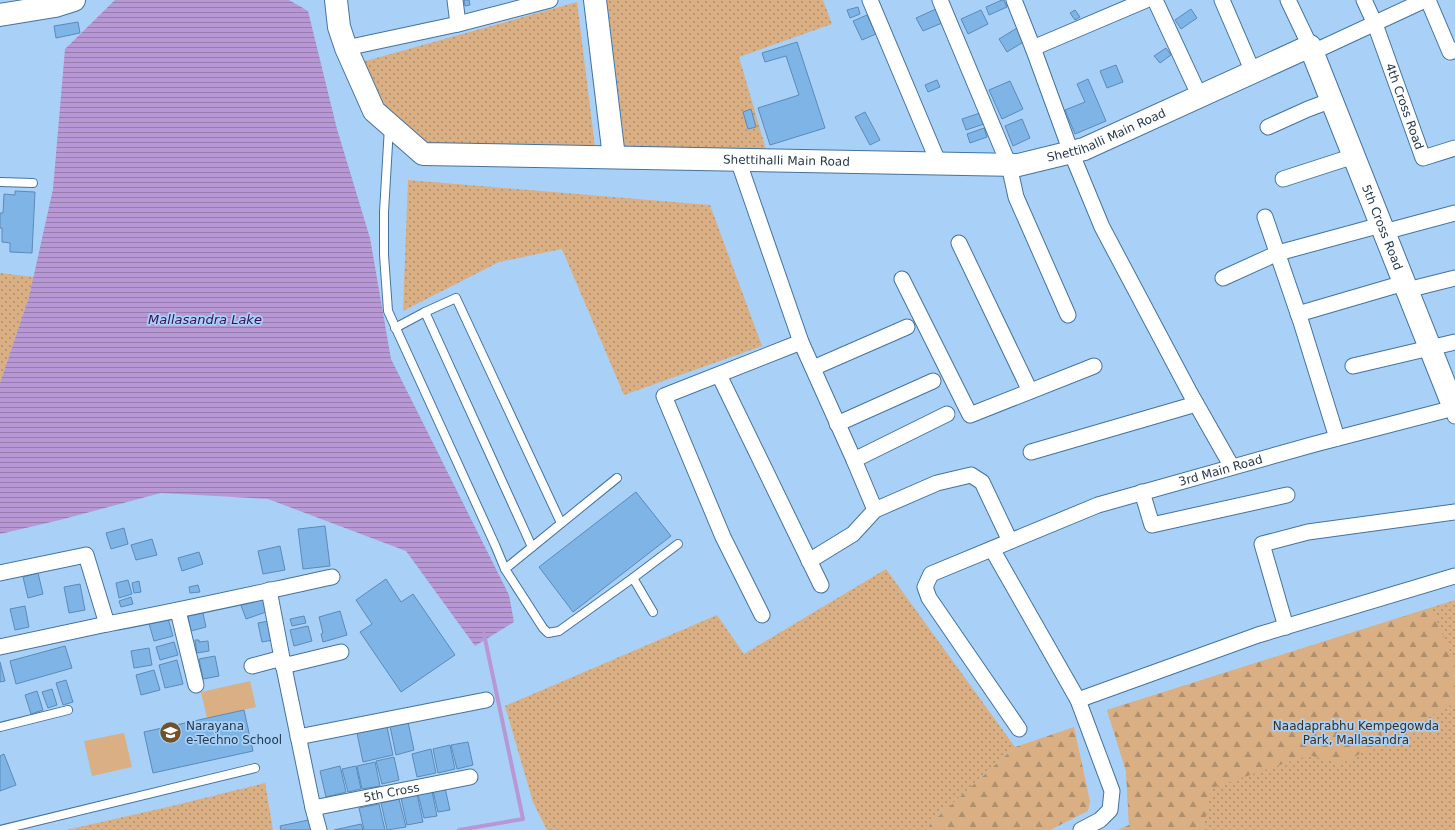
<svg xmlns="http://www.w3.org/2000/svg" width="1455" height="830" viewBox="0 0 1455 830" font-family="'DejaVu Sans',sans-serif">
	<defs>
		<pattern id="grass-dots" width="8" height="8" patternUnits="userSpaceOnUse"><rect width="8" height="8" fill="#d9af83"/><path d="M2 2h.1M6 6h.1" fill="none" stroke="#b08f6d" stroke-width="1.8" stroke-linecap="round"/></pattern>
		<pattern id="forest-firs" width="22" height="20" patternUnits="userSpaceOnUse"><rect width="22" height="20" fill="#d9af83"/><path d="M5 1l3.5 6h-7zM16 11l3.5 6h-7z" fill="#b08f6d"/></pattern>
		<pattern id="water-rules" width="6" height="5" patternUnits="userSpaceOnUse"><rect width="6" height="5" fill="#b798d4"/><path d="M0 2.5h6" fill="none" stroke="#957dae"/></pattern>
	</defs>
	<rect width="100%" height="100%" fill="#a9d1f8"/>
	<g fill="url(#grass-dots)">
		<path d="M607,0H823L832,24L739,57L767,153L625,147Z"/>
		<path d="M577,2L595,147L424,148L385,107L362,62Z"/>
		<path d="M408,180L710,205L762,346L624,395L562,249L499,262L403,311Z"/>
		<path d="M0,273L34,277L29,297L0,383Z"/>
		<path d="M886,569L1015,747L930,824L927,830H547L533,802L505,706L717,615L744,654Z"/>
		<path d="M1455,600V830H1118L1129,825L1126,771L1107,710Z"/>
		<path d="M265,783L273,830H66L172,806Z"/>
	</g>
	<g fill="url(#forest-firs)">
		<path d="M1431,608L1455,662V703L1341,764L1309,755L1212,788L1203,830H1118L1129,825L1126,771L1107,710Z"/>
		<path d="M1074,727L1090,801L1088,811L1050,830H927L930,824L1015,747Z"/>
	</g>
	<g fill="#d9af83">
		<path d="M250,681L256,707L207,718L201,692Z"/>
		<path d="M124,733L132,767L92,776L84,741Z"/>
	</g>
	<path fill="url(#water-rules)" d="M115,0H289L308,11L337,129L370,238L391,359L509,595L514,622L475,646L406,551L268,499L161,493L60,520L0,534V383L29,297L53,189L65,49Z"/>
	<g fill="none" stroke-linecap="round" stroke-linejoin="round">
		<path stroke="#b798d4" stroke-width="4" d="M459,830L523,819L484,634"/>
	</g>
	<g fill="#7fb4e6" stroke="#5a8ab8">
		<path d="M464,0H469L470,5L465,6Z"/>
		<path d="M1002,0H1004L1007,7L989,15L986,7Z"/>
		<path d="M858,7L860,14L850,18L847,10Z"/>
		<path d="M936,9L942,23L923,31L916,18Z"/>
		<path d="M1191,9L1197,18L1181,29L1175,20Z"/>
		<path d="M981,10L988,24L968,34L961,19Z"/>
		<path d="M1075,10L1080,17L1075,20L1070,13Z"/>
		<path d="M867,15L876,34L862,40L853,21Z"/>
		<path d="M78,22L80,33L56,38L54,26Z"/>
		<path d="M1017,28L1025,41L1007,52L999,39Z"/>
		<path d="M797,42L825,128L770,145L758,108L799,95L786,56L765,62L762,53Z"/>
		<path d="M1166,48L1171,55L1160,63L1154,56Z"/>
		<path d="M1116,65L1123,82L1107,88L1100,71Z"/>
		<path d="M1088,79L1106,121L1075,134L1065,110L1085,102L1077,84Z"/>
		<path d="M937,80L940,87L928,92L925,85Z"/>
		<path d="M1010,81L1023,109L1002,119L989,90Z"/>
		<path d="M751,109L756,127L748,129L743,112Z"/>
		<path d="M865,112L880,140L870,145L855,117Z"/>
		<path d="M980,113L984,124L966,130L962,119Z"/>
		<path d="M1022,119L1030,138L1013,146L1005,126Z"/>
		<path d="M984,128L987,137L970,143L967,134Z"/>
		<path d="M15,191L35,192L32,253L10,252V243L2,242V228H0V213H3L4,194L15,195Z"/>
		<path d="M636,492L671,536L573,612L539,567Z"/>
		<path d="M325,526L330,566L303,569L298,529Z"/>
		<path d="M124,528L128,544L111,549L106,533Z"/>
		<path d="M152,539L157,555L136,560L131,545Z"/>
		<path d="M280,546L285,570L263,574L258,551Z"/>
		<path d="M199,552L203,564L182,571L178,558Z"/>
		<path d="M38,573L43,594L28,598L23,577Z"/>
		<path d="M386,579L401,602L413,594L455,655L401,692L360,632L372,624L356,600Z"/>
		<path d="M128,580L132,594L119,598L116,583Z"/>
		<path d="M139,581L141,592L134,593L132,583Z"/>
		<path d="M80,584L85,610L69,613L64,587Z"/>
		<path d="M198,585L200,592L190,593L189,587Z"/>
		<path d="M262,592L269,611L246,619L239,600Z"/>
		<path d="M131,597L133,604L121,607L119,601Z"/>
		<path d="M25,606L29,627L15,630L10,609Z"/>
		<path d="M202,609L206,627L191,631L187,612Z"/>
		<path d="M340,611L347,635L323,642L321,634L323,633L319,617Z"/>
		<path d="M167,615L173,636L154,641L148,620Z"/>
		<path d="M304,616L306,623L292,626L290,619Z"/>
		<path d="M269,621L273,640L262,642L258,623Z"/>
		<path d="M308,626L312,641L294,646L290,630Z"/>
		<path d="M195,640H199V642L208,641L209,651L197,653Z"/>
		<path d="M174,642L178,655L160,660L156,647Z"/>
		<path d="M65,646L72,668L16,684L10,661Z"/>
		<path d="M149,648L152,665L134,668L131,651Z"/>
		<path d="M215,656L219,676L203,679L199,659Z"/>
		<path d="M177,660L183,684L165,688L159,665Z"/>
		<path d="M0,662L5,681L0,682Z"/>
		<path d="M154,670L160,690L141,695L136,675Z"/>
		<path d="M66,680L73,702L63,705L56,683Z"/>
		<path d="M52,689L57,705L48,708L42,692Z"/>
		<path d="M37,691L43,710L31,714L25,695Z"/>
		<path d="M244,710L253,751L153,773L144,732Z"/>
		<path d="M408,722L414,750L396,755L390,726Z"/>
		<path d="M387,727L393,755L363,762L357,733Z"/>
		<path d="M468,742L473,765L457,769L451,745Z"/>
		<path d="M450,745L455,769L438,773L433,749Z"/>
		<path d="M431,749L436,773L417,777L412,754Z"/>
		<path d="M4,754L16,785L0,791V756Z"/>
		<path d="M394,757L399,780L382,784L376,761Z"/>
		<path d="M375,762L380,786L362,789L357,766Z"/>
		<path d="M340,766L346,792L326,797L320,771Z"/>
		<path d="M356,766L361,789L348,792L342,769Z"/>
		<path d="M445,788L450,810L438,812L433,791Z"/>
		<path d="M432,791L437,816L424,818L418,794Z"/>
		<path d="M417,794L423,822L407,825L401,798Z"/>
		<path d="M399,799L406,827L387,830L381,803Z"/>
		<path d="M379,804L385,830H364L359,808Z"/>
		<path d="M313,819L316,830H281L280,826Z"/>
		<path d="M361,824L363,830H334Z"/>
	</g>
	<g fill="none" stroke-linecap="round" stroke-linejoin="round">
		<defs>
			<g id="lane">
				<path d="M389,127L384,212V255L388,311L495,545L505,569L543,628L548,633L559,631L633,578L653,612"/>
				<path d="M0,182L33,183"/>
				<path d="M425,312L532,547"/>
				<path d="M395,328L425,312L456,298L561,523"/>
				<path d="M505,569L617,478"/>
				<path d="M633,578L678,544"/>
				<path d="M0,727L68,710"/>
				<path d="M0,830L255,768"/>
			</g>
			<g id="street">
				<path d="M455,0L458,24"/>
				<path d="M870,0L939,164"/>
				<path d="M940,0L1009,165L1016,197L1068,315"/>
				<path d="M1014,0L1033,48L1071,152L1102,227L1190,393L1232,467"/>
				<path d="M1155,0L1200,97"/>
				<path d="M1222,0L1253,72"/>
				<path d="M1288,0L1310,46"/>
				<path id="s1" d="M1364,0L1375,24L1423,158L1455,148"/>
				<path d="M1428,0L1450,52L1455,50"/>
				<path d="M346,48L458,24L550,0"/>
				<path d="M1033,48L1146,0"/>
				<path d="M1313,52L1425,0"/>
				<path d="M1268,127L1308,109L1332,100"/>
				<path d="M738,160L801,342L854,460L875,510"/>
				<path d="M1283,179L1354,156"/>
				<path d="M1265,217L1301,322L1337,438"/>
				<path d="M1384,232L1455,213"/>
				<path d="M959,243L1030,391"/>
				<path d="M1223,278L1278,253L1381,225"/>
				<path d="M902,279L970,415L1094,366"/>
				<path d="M1407,290L1455,278"/>
				<path d="M1298,314L1404,283"/>
				<path d="M1353,366L1455,342"/>
				<path d="M813,368L907,327"/>
				<path d="M719,375L821,585"/>
				<path d="M837,424L933,381"/>
				<path d="M1031,452L1196,404"/>
				<path d="M854,460L947,414"/>
				<path d="M1142,492L1152,525L1287,495"/>
				<path d="M992,549L1078,700L1112,791L1110,810L1100,820L1081,830"/>
				<path d="M809,561L853,534L875,510L937,483L971,475L982,482L1010,541"/>
				<path d="M0,573L86,555L107,624L0,647"/>
				<path d="M269,590L282,658"/>
				<path d="M178,611L196,685"/>
				<path d="M762,615L723,537L664,396L801,342"/>
				<path d="M107,624C183,610 257,593 332,577"/>
				<path d="M1286,627L1262,544L1308,532L1455,512"/>
				<path d="M252,666L282,658L313,808L319,830"/>
				<path d="M283,666L341,652"/>
				<path d="M1078,700L1258,635L1455,576"/>
				<path id="s2" d="M1019,729L929,598L925,587L931,574L1098,505L1315,444L1454,408L1455,416"/>
				<path d="M298,737L486,700"/>
				<path id="s3" d="M313,808L470,777"/>
			</g>
			<g id="secondary">
				<path id="s4" d="M336,0L339,27L346,48L374,111L423,154L1018,165L1084,149L1310,46L1454,408H1455"/>
				<path d="M595,0L614,157"/>
				<path d="M0,15L55,6L74,0"/>
			</g>
		</defs>
		<use href="#lane" stroke="#4373a0" stroke-width="10"/>
		<use href="#street" stroke="#4373a0" stroke-width="17"/>
		<use href="#secondary" stroke="#4373a0" stroke-width="24"/>
		<use href="#lane" stroke="#fff" stroke-width="8"/>
		<use href="#street" stroke="#fff" stroke-width="15"/>
		<use href="#secondary" stroke="#fff" stroke-width="22"/>
	</g>
	<defs>
		<symbol id="school-disc" viewBox="-11 -11 22 22"><circle r="9.5" fill="#725028" stroke="#a9d1f8"/><path d="M0-5L7-2L0 1L-7-2ZM-4 1L0 2.5L4 1V4Q0 6-4 4Z" fill="#fff"/></symbol>
	</defs>
	<g fill-rule="evenodd">
		<use href="#school-disc" x="158" y="720" width="25" height="25"/>
	</g>
	<g text-anchor="middle" stroke-width="3.5" stroke-linejoin="round" paint-order="stroke">
		<g font-size="12" fill="#25394d" stroke="#a9d1f8">
			<text dy="4" stroke="none"><textPath href="#s1" startOffset="114">4th Cross Road</textPath></text>
			<text dy="4" stroke="none"><textPath href="#s4" startOffset="872">Shettihalli Main Road</textPath></text>
			<text dy="4" stroke="none"><textPath href="#s4" startOffset="547">Shettihalli Main Road</textPath></text>
			<text dy="4" stroke="none"><textPath href="#s4" startOffset="1290">5th Cross Road</textPath></text>
			<text dy="4" stroke="none"><textPath href="#s2" startOffset="493">3rd Main Road</textPath></text>
			<text dy="4" stroke="none"><textPath href="#s3" startOffset="80">5th Cross</textPath></text>
		</g>
		<g font-size="12" fill="#25394d" stroke="#a9d1f8" text-anchor="start">
			<text x="186" y="730">Narayana<tspan x="186" dy="14">e-Techno School</tspan></text>
		</g>
		<g font-size="12" fill="#422d15" stroke="#a9d1f8">
			<text x="1356" y="730">Naadaprabhu Kempegowda<tspan x="1356" dy="14">Park, Mallasandra</tspan></text>
		</g>
		<g font-size="13" font-style="italic" fill="#3a0e56" stroke="#a9d1f8">
			<text x="205" y="324">Mallasandra Lake</text>
		</g>
	</g>
</svg>
